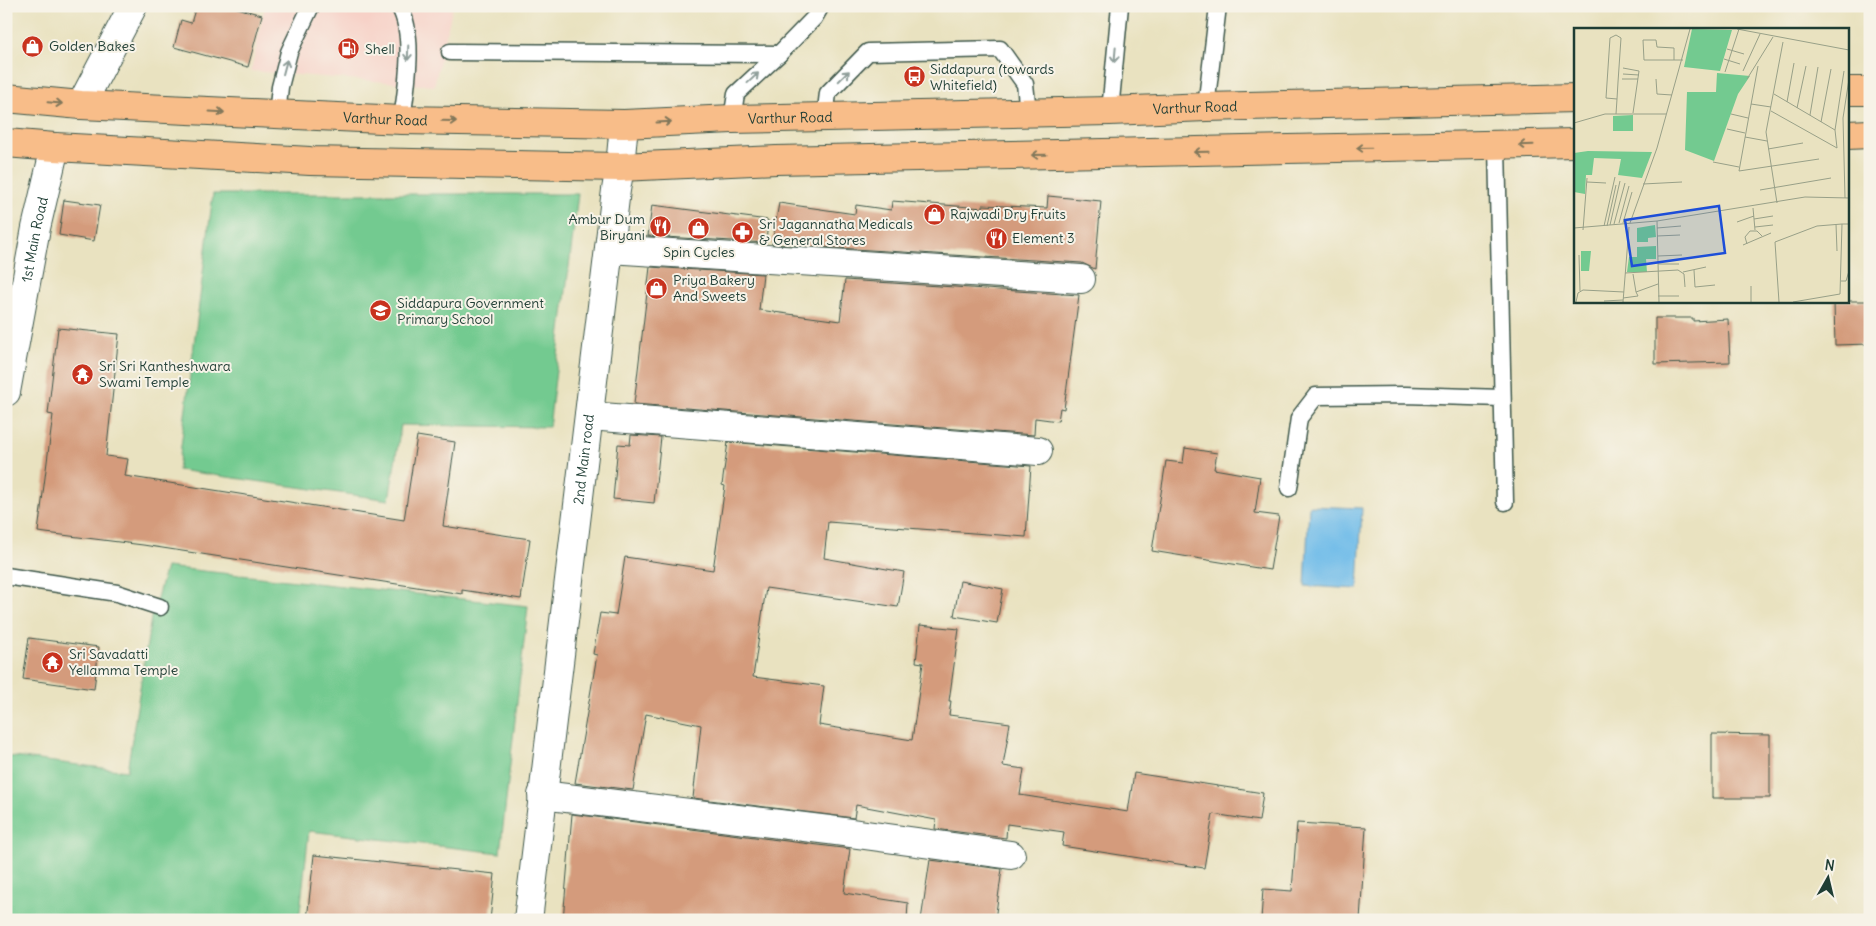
<svg xmlns="http://www.w3.org/2000/svg" width="1876" height="926" viewBox="0 0 1876 926" font-family="Delius,sans-serif">
	<rect width="100%" height="100%" fill="#f7f3e8"/>
	<filter id="ink" filterUnits="userSpaceOnUse"><feTurbulence type="fractalNoise" baseFrequency=".02" numOctaves="2"/><feDisplacementMap in="SourceGraphic" scale="10" xChannelSelector="R" yChannelSelector="G"/><feConvolveMatrix kernelMatrix="1 2 1 2 8 2 1 2 1" color-interpolation-filters="sRGB"/></filter>
	<filter id="wash" filterUnits="userSpaceOnUse"><feTurbulence type="fractalNoise" baseFrequency=".0096" numOctaves="4" result="noise"/><feDisplacementMap in="SourceGraphic" scale="20" xChannelSelector="R" yChannelSelector="G"/><feGaussianBlur stdDeviation="1.12" result="paint"/><feColorMatrix in="noise" values="0 0 0 0 0 0 0 0 0 0 0 0 0 0 0 0 0 1.4 0 .05"/><feComposite in="paint" operator="in"/></filter>
	<g filter="url(#wash)">
		<rect width="100%" height="100%" fill="#e9e2c0"/>
		<path fill="#f7d1c7" d="M265,6H453L434,86L251,71Z"/>
		<g fill="#73ca90" stroke="#498462">
			<path d="M213,194H578L549,427L401,425L389,500L178,470Z"/>
			<path d="M166,567L528,606L500,853L309,831L299,920H6V756L127,771L151,618Z"/>
		</g>
		<path fill="#6fbce9" stroke="#477c8e" d="M1309,506L1362,508L1358,589L1305,586Z"/>
		<g id="blocks">
			<g fill="#d49b7b">
				<path d="M196,6H230L262,15L248,67L174,47L181,20L191,23Z"/>
				<path d="M1048,196L1101,201L1095,269L1082,263L772,244L779,203L855,214L856,205L891,210L892,201L983,208V205L1047,208Z"/>
				<path d="M64,200L100,205L94,241L59,235Z"/>
				<path d="M652,205L768,220L766,243L648,236Z"/>
				<path d="M650,267L763,274L759,310L840,321L845,280L1079,295L1064,409L1060,408L1058,421L1035,418L1034,435L634,404Z"/>
				<path d="M1834,301H1870V344L1835,345Z"/>
				<path d="M1655,318H1693V321L1728,319L1730,362L1655,364Z"/>
				<path d="M58,328L119,334L106,456L128,459L125,476L404,520L417,436L455,442L443,526L530,539L521,599L462,590V594L143,545L38,532L53,415L48,414Z"/>
				<path d="M631,435L661,437L654,503L613,499L618,444L630,445Z"/>
				<path d="M728,442L1031,466L1026,537L828,522L824,558L904,572L898,607L766,588L753,677L824,686L819,725L912,740L923,663L916,662L920,625L959,629L949,701H951L949,715L1010,723L1003,766L1024,769L1020,795L1128,812L1134,773L1263,793L1259,821L1213,814L1204,868L1062,846L1064,832L1007,824L1006,838L935,829L936,820L856,805L854,818L693,798L701,725L646,714L633,790L575,783L597,655L593,654L600,613L616,615L625,557L713,570L725,486L722,485Z"/>
				<path d="M1185,448L1217,453L1214,469L1260,477L1255,513L1279,516L1270,570L1152,551L1166,461L1183,463Z"/>
				<path d="M960,581L1003,589L997,623L954,616Z"/>
				<path d="M29,638L99,647L94,689L23,679Z"/>
				<path d="M1712,734L1770,735V798H1712Z"/>
				<path d="M572,814L850,849L844,893L908,903L907,920H563Z"/>
				<path d="M1297,823L1366,827L1360,920H1261L1263,889L1292,891Z"/>
				<path d="M314,855L495,874L490,920H307Z"/>
				<path d="M930,860L1002,869L995,920H921Z"/>
			</g>
		</g>
	</g>
	<g filter="url(#ink)">
		<use href="#blocks" fill-opacity="0" stroke="#3d5649" stroke-width="1"/>
		<g fill="none" stroke-linecap="round" stroke-linejoin="round">
			<defs>
				<g id="service">
					<path d="M399,6C416,35 406,88 402,120"/>
					<path d="M450,52L779,54"/>
					<path d="M1206,107L1218,6"/>
					<path d="M1110,111L1120,6"/>
					<path d="M277,115L280,87L289,52L311,6"/>
					<path d="M825,118L828,93L868,52L1000,49L1025,84L1028,112"/>
					<path d="M732,119L736,94L779,54L814,18L821,6"/>
					<path d="M1497,146L1505,502"/>
					<path d="M1289,488L1299,418L1316,396L1405,395L1502,398"/>
					<path d="M6,576L117,593L160,607"/>
				</g>
				<g id="minor">
					<path d="M609,249L1081,279"/>
					<path id="s1" d="M6,392L36,228L55,147"/>
					<path d="M589,416L1038,451"/>
					<path d="M542,795L829,830L1011,855"/>
					<path id="s2" d="M528,920L616,190L620,167L624,124"/>
				</g>
				<path id="tertiary" d="M81,105L133,6"/>
				<g id="primary">
					<path d="M1847,91H1870"/>
					<path id="s3" d="M6,98L81,105L402,120L624,124L732,119L1110,111L1206,107L1575,98"/>
					<path d="M1847,135L1870,134"/>
					<path d="M6,143L55,147L310,161L620,167L776,160L1575,143"/>
				</g>
			</defs>
			<use href="#service" stroke="#3d5649" stroke-width="19"/>
			<use href="#minor" stroke="#3d5649" stroke-width="30"/>
			<use href="#tertiary" stroke="#3d5649" stroke-width="30"/>
			<use href="#primary" stroke="#3d5649" stroke-width="30"/>
			<use href="#service" stroke="#fff" stroke-width="16"/>
			<use href="#minor" stroke="#fff" stroke-width="28"/>
			<use href="#tertiary" stroke="#fff" stroke-width="28"/>
			<use href="#primary" stroke="#f8bd89" stroke-width="28"/>
		</g>
		<defs><path id="oneway-shaft" d="M-6 0H5M1.5-3L5.5 0L1.5 3" fill="none" stroke-width="1.6" stroke-linecap="round" stroke-linejoin="round" transform="scale(1.25)"/></defs>
		<g stroke="#8f9e9a">
			<use href="#oneway-shaft" transform="translate(408 53) rotate(92)"/>
			<use href="#oneway-shaft" transform="translate(1115 55) rotate(95)"/>
			<use href="#oneway-shaft" transform="translate(285 67) rotate(-75)"/>
			<use href="#oneway-shaft" transform="translate(844 76) rotate(-45)"/>
			<use href="#oneway-shaft" transform="translate(753 78) rotate(-43)"/>
		</g>
		<g stroke="#81775a">
			<use href="#oneway-shaft" transform="translate(55 103) rotate(5)"/>
			<use href="#oneway-shaft" transform="translate(217 112) rotate(3)"/>
			<use href="#oneway-shaft" transform="translate(449 121) rotate(1)"/>
			<use href="#oneway-shaft" transform="translate(664 122) rotate(-3)"/>
			<use href="#oneway-shaft" transform="translate(1526 145) rotate(178)"/>
			<use href="#oneway-shaft" transform="translate(1364 148) rotate(179)"/>
			<use href="#oneway-shaft" transform="translate(1201 152) rotate(179)"/>
			<use href="#oneway-shaft" transform="translate(1039 155) rotate(179)"/>
		</g>
	</g>
	<defs>
		<symbol id="shop-disc" viewBox="-11 -11 22 22"><circle r="9.5" fill="#c8321e" stroke="#f7f3e8"/><path d="M-5-2.5h2.3a2.7 3.5 0 0 1 5.4 0H5L5.5 6h-11ZM-1.5-2.5h3a1.5 2.3 0 0 0-3 0Z" fill="#fff"/></symbol>
		<symbol id="fuel-disc" viewBox="-11 -11 22 22"><circle r="9.5" fill="#c8321e" stroke="#f7f3e8"/><path d="M-5.5-6h7V0h2V4h1.3V-2.5L3-4.5l.8-.8L6-3V5H2.5V1h-1V6h-7ZM-4.2-4.7v3.2H.2V-4.7Z" fill="#fff"/></symbol>
		<symbol id="bus-disc" viewBox="-11 -11 22 22"><circle r="9.5" fill="#c8321e" stroke="#f7f3e8"/><path d="M-5-6H5V4H4V6H2V4H-2V6H-4V4H-5ZM-3.5-4V0h7V-4ZM-3.5 1.2v1.5H-2V1.2ZM2 1.2v1.5H3.5V1.2Z" fill="#fff"/></symbol>
		<symbol id="restaurant-disc" viewBox="-11 -11 22 22"><circle r="9.5" fill="#c8321e" stroke="#f7f3e8"/><path d="M-5-6h1v4h1v-4h1v4h1v-4h1v5L-1.5 .5V6h-2V.5L-5-1ZM5-6V6H3V1.5H1.5Q1.5-4 5-6Z" fill="#fff"/></symbol>
		<symbol id="pharmacy-disc" viewBox="-11 -11 22 22"><circle r="9.5" fill="#c8321e" stroke="#f7f3e8"/><path d="M-2-6h4v4h4v4h-4v4h-4v-4h-4v-4h4Z" fill="#fff"/></symbol>
		<symbol id="school-disc" viewBox="-11 -11 22 22"><circle r="9.5" fill="#c8321e" stroke="#f7f3e8"/><path d="M0-5L7-2L0 1L-7-2ZM-4 1L0 2.5L4 1V4Q0 6-4 4Z" fill="#fff"/></symbol>
		<symbol id="temple-disc" viewBox="-11 -11 22 22"><circle r="9.5" fill="#c8321e" stroke="#f7f3e8"/><path d="M0-6L5-2H3V0L6.5 2.5H4V6H1.5V3h-3V6H-4V2.5H-6.5L-3 0V-2H-5Z" fill="#fff"/></symbol>
	</defs>
	<g fill-rule="evenodd">
		<use href="#shop-disc" x="20" y="34" width="25" height="25"/>
		<use href="#fuel-disc" x="336" y="36" width="25" height="25"/>
		<use href="#bus-disc" x="902" y="64" width="25" height="25"/>
		<use href="#shop-disc" x="922" y="202" width="25" height="25"/>
		<use href="#restaurant-disc" x="648" y="214" width="25" height="25"/>
		<use href="#shop-disc" x="686" y="216" width="25" height="25"/>
		<use href="#pharmacy-disc" x="730" y="220" width="25" height="25"/>
		<use href="#restaurant-disc" x="984" y="226" width="25" height="25"/>
		<use href="#shop-disc" x="644" y="276" width="25" height="25"/>
		<use href="#school-disc" x="368" y="298" width="25" height="25"/>
		<use href="#temple-disc" x="70" y="362" width="25" height="25"/>
		<use href="#temple-disc" x="40" y="650" width="25" height="25"/>
	</g>
	<g text-anchor="middle" stroke-width="4" stroke-linejoin="round" paint-order="stroke">
		<g font-size="14" fill="#1f3d34" stroke="#f7f3e8" text-anchor="start">
			<text x="49" y="51">Golden Bakes</text>
			<text x="365" y="54">Shell</text>
			<text x="930" y="74">Siddapura (towards<tspan x="930" dy="16">Whitefield)</tspan></text>
			<text x="950" y="219">Rajwadi Dry Fruits</text>
			<text x="645" y="224" text-anchor="end">Ambur Dum<tspan x="645" dy="16">Biryani</tspan></text>
			<text x="759" y="229">Sri Jagannatha Medicals<tspan x="759" dy="16">&amp; General Stores</tspan></text>
			<text x="1012" y="243">Element 3</text>
			<text x="699" y="257" text-anchor="middle">Spin Cycles</text>
			<text x="673" y="285">Priya Bakery<tspan x="673" dy="16">And Sweets</tspan></text>
			<text x="397" y="308">Siddapura Government<tspan x="397" dy="16">Primary School</tspan></text>
			<text x="99" y="371">Sri Sri Kantheshwara<tspan x="99" dy="16">Swami Temple</tspan></text>
			<text x="69" y="659">Sri Savadatti<tspan x="69" dy="16">Yellamma Temple</tspan></text>
		</g>
		<g font-size="14" fill="#1f3d34" stroke="#f7f3e8">
			<text dy="5" stroke="none"><textPath href="#s3" startOffset="1190">Varthur Road</textPath></text>
			<text dy="5" stroke="none"><textPath href="#s3" startOffset="785">Varthur Road</textPath></text>
			<text dy="5" stroke="none"><textPath href="#s3" startOffset="380">Varthur Road</textPath></text>
			<text dy="5" stroke="none"><textPath href="#s1" startOffset="155">1st Main Road</textPath></text>
			<text dy="5" stroke="none"><textPath href="#s2" startOffset="464">2nd Main road</textPath></text>
		</g>
	</g>
	<g transform="translate(1574 28)">
		<rect width="275" height="275" fill="#e9e2c0"/>
		<path d="M118,1L158,2L146,43L110,39ZM143,45L176,48L164,66L140,133L111,122L113,64H142ZM59,87V103H39V88ZM14,123L78,124L68,150L44,147L47,131L20,130L18,147H12L11,166L0,164V125ZM81,197L82,209L74,210V214H63V200ZM82,218V231H72L73,244H53L55,229H63V219ZM7,223H17L15,243H7Z" fill="#73ca90"/>
		<path fill="none" stroke="#98a088" stroke-width="1" d="M163,1L275,22M153,21L170,26M150,31L166,36M100,32V20L83,19L82,12H69L70,32H109M184,38L165,143L245,131M49,40L65,43L59,85M169,43L186,6M151,44L165,1M49,46L65,47M48,51H64M82,51L83,66L98,67M173,51L199,9M213,74L220,35M177,76L197,79M223,80L232,38M197,83L263,120L261,102L200,66M42,86L43,71L44,54L47,10L42,7L36,10L32,70L43,71M157,86L174,90M236,87L244,39M247,94L257,41M0,95L31,86H92M153,101L171,105M261,102L270,43M171,109L193,113M194,121L229,115M139,134L165,139M13,154L32,155M69,156L108,154M186,162L257,150M271,170L269,90L275,51M203,175L192,104L209,14M179,180L181,202M180,191L199,188M83,193L85,274M163,194L180,188M45,195L55,158M49,195L58,164M56,195L83,120L116,1M40,196L51,155M262,196L263,223M36,197L46,153M30,198L41,149M33,198L42,157M181,199L199,197M0,200L83,193L231,169L275,170M83,200L107,198M9,202L13,150M83,208L106,207M173,216L171,209L176,203H183L188,208M169,217L197,205M5,227L6,263M84,228L108,227M84,236H105M120,242L121,259L141,257M109,244L132,239M51,245L104,242L110,246L111,259M59,246L62,264M267,253H272L275,243M84,268H105M49,270L64,268L62,264L84,256M30,273L49,272M2,274L4,265L9,262L50,264M49,274L55,199M177,274V258M205,274L201,214L243,198L268,196M219,274L266,266L268,196H275"/>
		<path fill="#1d4ed8" fill-opacity="0.15" stroke="#1d4ed8" stroke-width="2.5" d="M145,178L151,225L58,238L51,192Z"/>
		<rect width="275" height="275" fill="none" stroke="#1f3d34" stroke-width="2.5"/>
	</g>
	<rect width="1876" height="926" fill="none" stroke="#f7f3e8" stroke-width="25"/>
	<g transform="translate(1828 878) rotate(8)" stroke="#f7f3e8" stroke-width="4" paint-order="stroke">
	<path d="M0-4L9 19L0 12L-9 19Z" fill="#1f3d34"/>
	<text y="-8" font-size="14" font-weight="bold" text-anchor="middle" fill="#1f3d34">N</text>
	</g>
</svg>
